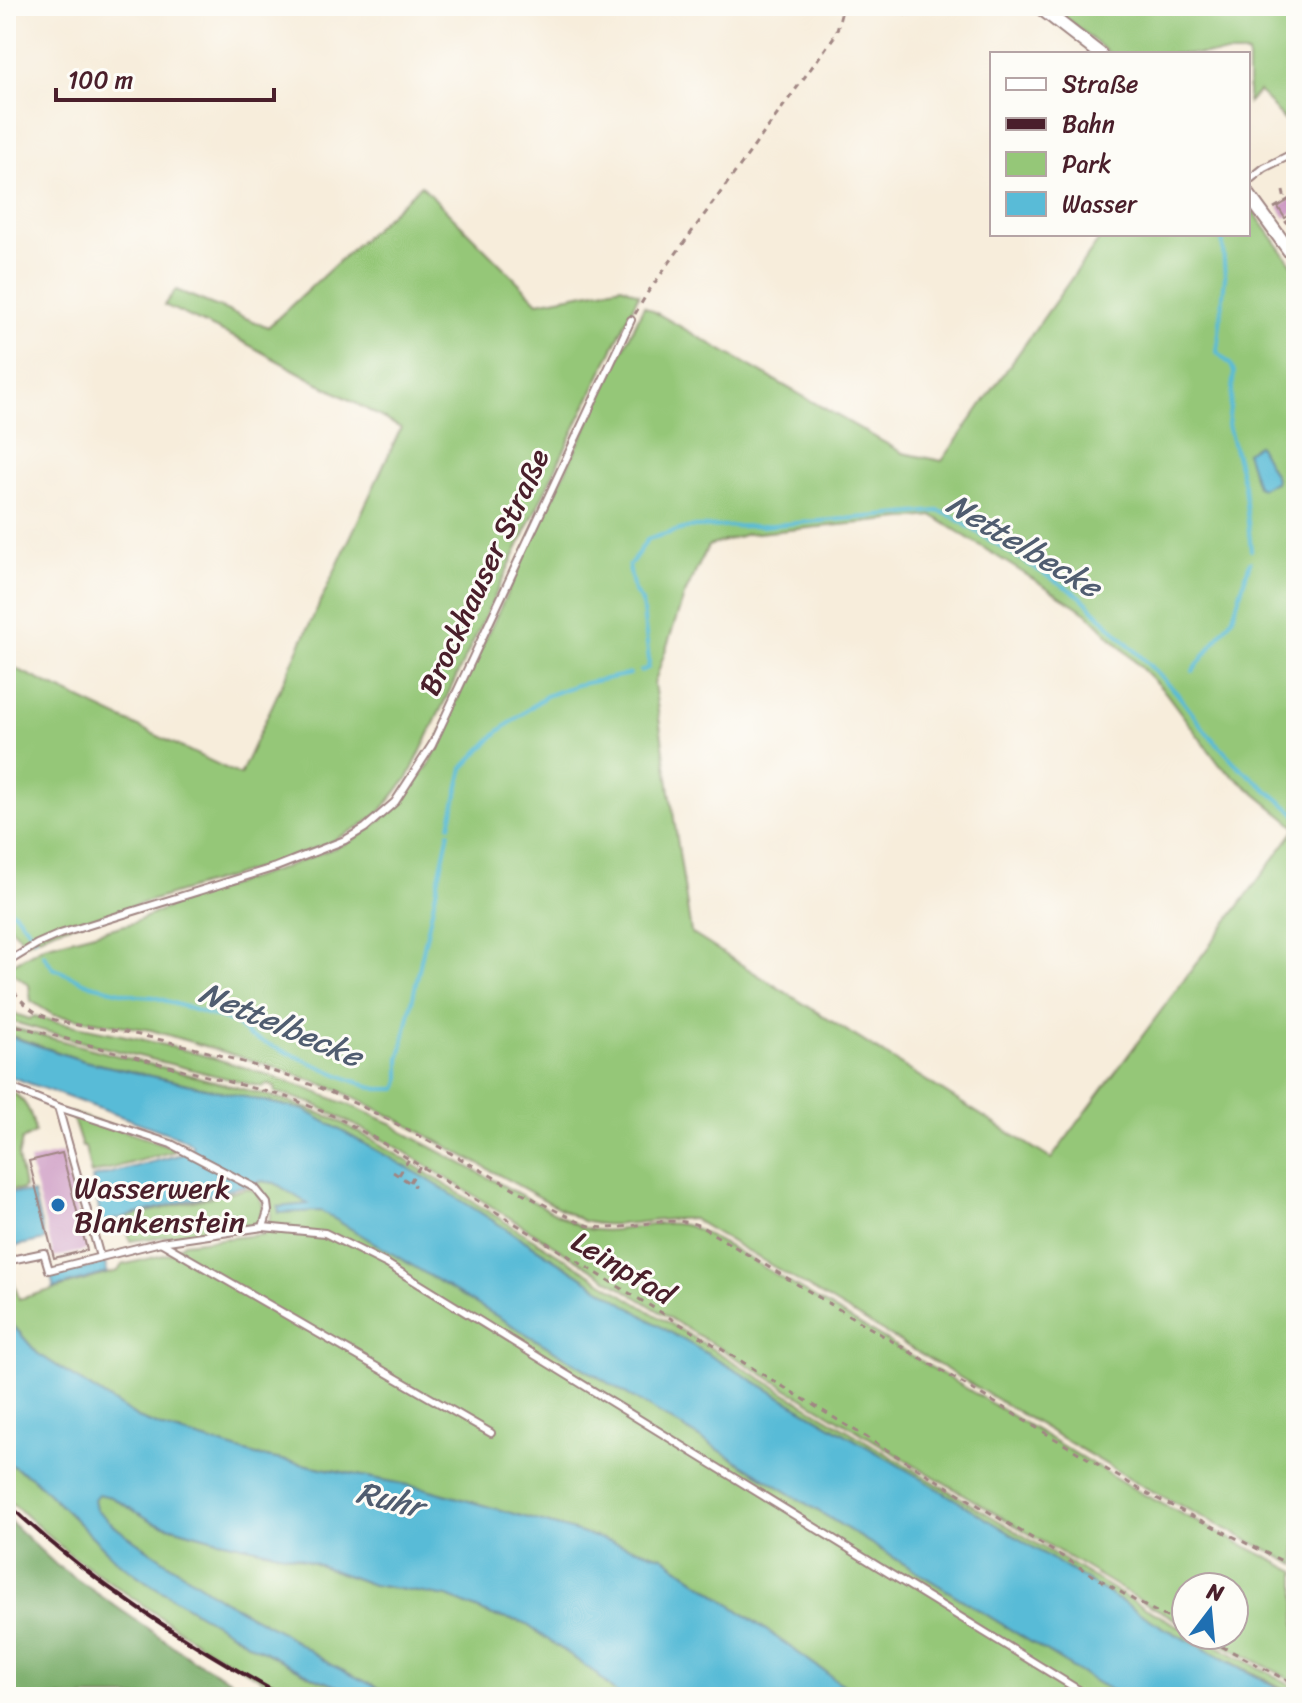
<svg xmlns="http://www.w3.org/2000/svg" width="1302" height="1703" viewBox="0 0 1302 1703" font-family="Sriracha,sans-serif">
	<rect width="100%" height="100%" fill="#fdfcf7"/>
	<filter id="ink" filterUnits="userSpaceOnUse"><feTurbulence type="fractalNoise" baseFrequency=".0125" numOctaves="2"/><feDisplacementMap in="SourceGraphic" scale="16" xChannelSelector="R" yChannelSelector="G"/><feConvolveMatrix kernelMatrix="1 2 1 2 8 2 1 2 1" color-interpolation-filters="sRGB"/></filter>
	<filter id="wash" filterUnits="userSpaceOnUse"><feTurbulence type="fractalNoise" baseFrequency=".006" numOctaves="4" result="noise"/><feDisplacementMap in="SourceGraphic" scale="32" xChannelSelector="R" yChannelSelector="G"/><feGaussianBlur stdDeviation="1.8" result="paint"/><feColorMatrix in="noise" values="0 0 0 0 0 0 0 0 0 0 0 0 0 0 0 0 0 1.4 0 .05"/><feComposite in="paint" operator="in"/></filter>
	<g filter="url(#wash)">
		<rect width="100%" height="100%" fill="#f7eddb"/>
		<g fill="#95c778" stroke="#707352" stroke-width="2">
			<path d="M1048,6H1296V134L1259,91L1248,103V54H1110L1060,13Z"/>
			<path d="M421,185L538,302L622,286L639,294L408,778L379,813L363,825L324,845L275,863L54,930L26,943L6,922V664L240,775L401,428L238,339L164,305L176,290L268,327Z"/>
			<path d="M1248,204L1296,270V827L1220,765L1165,692L1087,613L933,516L747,534L708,546L684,596L654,684L691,933L1051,1159L1296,829V1565L1146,1488L693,1219C656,1216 619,1231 583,1221L397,1119L338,1090L278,1068L151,1030L53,1015L31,1001L29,985L13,973L6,975V967L44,946L133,923L184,900L277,870L347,843L369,830L399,804L431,762L450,713L644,306L903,453L942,461L1103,234H1248Z"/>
			<path d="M6,1011L30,1019L34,1016C72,1027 110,1031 148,1041C233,1061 314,1088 393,1124L401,1131L583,1228C618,1237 656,1217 688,1226C702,1230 715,1240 728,1246L1143,1494L1296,1572V1682L1205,1635H1234V1587H1186V1625L1138,1599L676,1322L395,1146L314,1104L275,1092V1087L268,1084L261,1087L83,1042L6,1020Z"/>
			<path d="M6,1026L288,1101L335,1119L375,1141L654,1314L1136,1603L1186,1630V1635H1196L1296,1687V1695L1164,1628L917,1476L661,1327L424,1177L304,1110L84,1061L6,1034Z"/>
			<path d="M6,1089C26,1098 32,1113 35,1133L22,1140L18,1157L24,1187L22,1190L6,1189Z"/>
			<path d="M71,1113L172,1147L175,1151L91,1174L85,1147H82Z"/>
			<path d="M262,1181L275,1183L672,1421L1099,1684L1124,1697H860L662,1556L423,1488L256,1455L164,1428L138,1418L37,1353L6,1317V1271H11L19,1299L118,1271L122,1265L172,1253L184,1243L265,1234C274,1207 275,1204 256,1183Z"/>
			<path d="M248,1188L256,1192L263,1205L257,1225L130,1241L123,1218Z"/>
			<path d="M6,1462L34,1479L117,1561L147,1582L251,1645L318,1679L367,1697H293L199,1644L68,1553L6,1498Z"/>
			<path d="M98,1493L111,1497L154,1522L215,1539L297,1557L373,1585L448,1597L493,1616L523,1622L594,1672L620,1697H397L331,1665L278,1630L224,1601L118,1529L95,1509L94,1499Z"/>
		</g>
		<path fill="#78ac68" stroke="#61664a" stroke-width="2" d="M6,1518L56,1565L192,1659L261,1697H6Z"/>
		<g fill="#59bbd7" stroke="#526d81" stroke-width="2">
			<path d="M1258,445L1276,478L1275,482L1261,488L1257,486L1246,452Z"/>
			<path d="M6,1035L84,1061L304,1110L424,1177L661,1327L917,1476L1164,1628L1296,1697H1124L1099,1684L672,1421L321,1211L279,1213L278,1207L308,1204L275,1183L262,1181L102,1223L92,1178L182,1154L191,1149L193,1145L184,1139L6,1075Z"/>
			<path d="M6,1192L33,1193L45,1240L6,1248Z"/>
			<path d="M105,1263L107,1273L54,1288L51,1277Z"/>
			<path d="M6,1317L37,1353L138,1418L164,1428L256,1455L423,1488L662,1556L860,1697H620L594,1672L523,1622L493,1616L448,1597L373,1585L297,1557L215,1539L154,1522L111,1497L98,1494L94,1499L96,1509L118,1529L224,1601L278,1630L331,1665L397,1697H367L318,1679L251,1645L147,1582L117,1561L34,1479L6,1462Z"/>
		</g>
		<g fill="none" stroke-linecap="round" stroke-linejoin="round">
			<g stroke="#59bbd7" stroke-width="4">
				<path d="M1222,234L1225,277L1217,352L1231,365L1234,372L1228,425L1244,485L1251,550"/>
				<path d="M641,671L648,668L649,660L642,602L634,591L629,566L648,539L691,527L762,526L938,511L950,515L1080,596L1176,692L1208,734L1236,764L1296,814"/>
				<path d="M1193,671L1233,617L1250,562"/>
				<path d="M450,825L463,768L498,732L546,696L576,685L630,674"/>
				<path d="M6,908L15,913L35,938"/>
				<path d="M43,954L53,968L91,985L138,996L154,997L235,1023L249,1036L351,1080L378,1089H397L400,1081V1057L449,832"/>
			</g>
		</g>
		<g id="blocks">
			<g fill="#ce9bc4">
				<path d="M887,6H909L905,15L896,10L895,13L886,8Z"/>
				<path d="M1296,195V211L1285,218L1278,207Z"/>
				<path d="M62,1153L87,1250L54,1258L29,1161Z"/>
			</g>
		</g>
	</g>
	<g filter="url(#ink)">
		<use href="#blocks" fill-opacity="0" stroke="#a08683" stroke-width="2"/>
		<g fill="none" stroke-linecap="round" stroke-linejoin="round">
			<defs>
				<g id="lane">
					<path d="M1248,181L1264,168L1296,152"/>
					<path d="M6,963L37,944L60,934L276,867L345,840L365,828L395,802L432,745L631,320"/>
					<path d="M6,1086L58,1107L171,1144L255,1188L267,1203L268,1211L263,1227L161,1242L49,1270L44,1253L6,1261"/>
					<path d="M58,1107L100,1257"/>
					<path d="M263,1227L325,1233L387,1264L1090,1697"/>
					<path d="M162,1243L491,1433"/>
				</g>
				<g id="street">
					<path d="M1038,6L1100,54"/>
					<path d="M1248,194L1296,260"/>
				</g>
			</defs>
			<use href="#lane" stroke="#a08683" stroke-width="10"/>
			<use href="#street" stroke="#a08683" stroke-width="16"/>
			<g stroke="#a08683" stroke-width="3" stroke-dasharray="6 6" stroke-linecap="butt">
				<path d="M1283,191L1285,200"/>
				<path d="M1274,208L1290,199"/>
				<path d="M1285,223L1296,216"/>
				<path d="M635,314L648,292L836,34L843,6"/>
				<path d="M6,982C16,994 26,1008 41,1015C67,1026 97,1027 124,1032C176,1042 228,1057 278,1073C387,1108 480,1175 583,1224C622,1237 662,1211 700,1226L1144,1492L1296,1568"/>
				<path d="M6,1023L290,1098L336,1117L376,1139L1137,1602L1186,1627"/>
				<path d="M393,1172L415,1186"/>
				<path d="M399,1175L409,1159"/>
				<path d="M410,1182L420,1166"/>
				<path d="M6,1590H9"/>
				<path d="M1200,1635L1296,1685"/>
			</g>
			<use href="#lane" stroke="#fff" stroke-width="6"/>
			<use href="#street" stroke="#fff" stroke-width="12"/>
			<path stroke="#4a1f2b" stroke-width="4" d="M6,1502C91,1583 182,1640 284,1697"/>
		</g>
	</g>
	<circle fill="#1f6fb2" stroke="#fdfcf7" stroke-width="3" cx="58" cy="1205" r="8"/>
	<g text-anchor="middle" stroke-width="6" stroke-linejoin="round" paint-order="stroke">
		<g font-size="30" fill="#4a1f2b" stroke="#fdfcf7">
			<text transform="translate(484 572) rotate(-65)" y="10">Brockhauser Straße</text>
			<text transform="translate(623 1268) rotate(31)" y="10">Leinpfad</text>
		</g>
		<g font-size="30" fill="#4a1f2b" stroke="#fdfcf7" text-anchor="start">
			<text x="74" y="1198">Wasserwerk<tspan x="74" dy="34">Blankenstein</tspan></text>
		</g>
		<g font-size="32" font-style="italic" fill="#505d70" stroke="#fdfcf7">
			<text transform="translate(1024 545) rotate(31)" y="11">Nettelbecke</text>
			<text transform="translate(281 1024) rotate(23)" y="11">Nettelbecke</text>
			<text transform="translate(390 1499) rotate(14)" y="11">Ruhr</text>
		</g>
	</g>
	<rect width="1302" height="1703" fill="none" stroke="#fdfcf7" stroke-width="32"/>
	<rect x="990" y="52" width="260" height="184" fill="#fdfcf7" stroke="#b5a4a5" stroke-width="2"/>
	<rect x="1006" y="78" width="40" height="12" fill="#ffffff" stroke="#b5a4a5" stroke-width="2"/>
	<text x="1062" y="92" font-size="24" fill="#4a1f2b">Straße</text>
	<rect x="1006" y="118" width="40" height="12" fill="#4a1f2b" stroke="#b5a4a5" stroke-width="2"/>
	<text x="1062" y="132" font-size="24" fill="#4a1f2b">Bahn</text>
	<rect x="1006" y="152" width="40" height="24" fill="#95c778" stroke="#b5a4a5" stroke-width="2"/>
	<text x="1062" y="172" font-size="24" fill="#4a1f2b">Park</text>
	<rect x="1006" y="192" width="40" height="24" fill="#59bbd7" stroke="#b5a4a5" stroke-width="2"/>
	<text x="1062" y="212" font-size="24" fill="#4a1f2b">Wasser</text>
	<g transform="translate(1210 1611) rotate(16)"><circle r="38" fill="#fdfcf7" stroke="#b5a4a5" stroke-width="2"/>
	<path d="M0-6L14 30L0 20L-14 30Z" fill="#1f6fb2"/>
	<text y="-12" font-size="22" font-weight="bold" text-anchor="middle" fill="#4a1f2b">N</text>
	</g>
	<path d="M56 88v12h218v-12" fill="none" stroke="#4a1f2b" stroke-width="4"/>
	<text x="68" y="88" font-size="24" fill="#4a1f2b" stroke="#fdfcf7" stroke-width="6" paint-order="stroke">100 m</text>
</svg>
